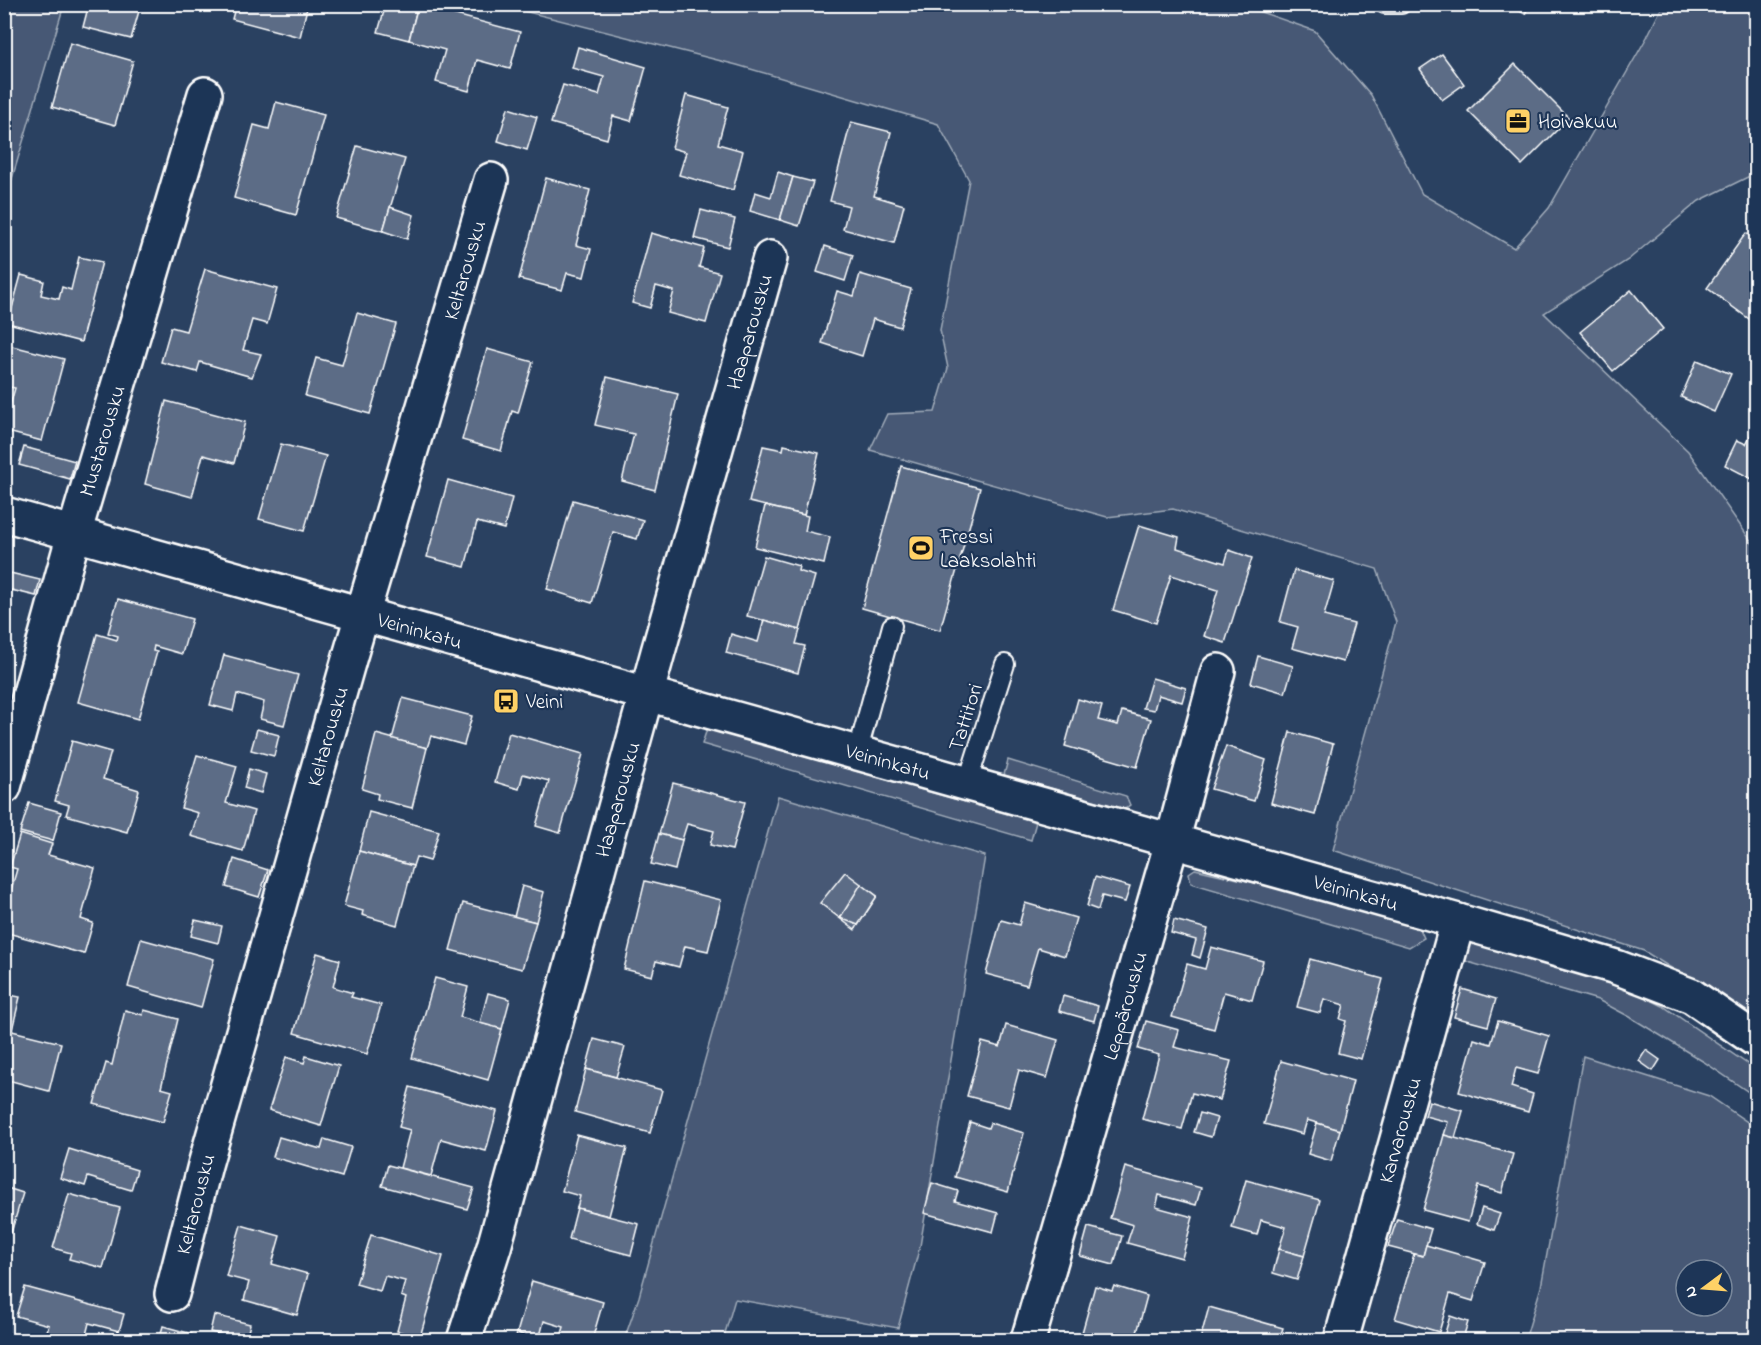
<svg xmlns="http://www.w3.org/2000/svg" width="1761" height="1345" viewBox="0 0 1761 1345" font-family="'Indie Flower',sans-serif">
	<rect width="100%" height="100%" fill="#2a4161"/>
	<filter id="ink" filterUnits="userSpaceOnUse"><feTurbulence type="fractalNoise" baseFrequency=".0167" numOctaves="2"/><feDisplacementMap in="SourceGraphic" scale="12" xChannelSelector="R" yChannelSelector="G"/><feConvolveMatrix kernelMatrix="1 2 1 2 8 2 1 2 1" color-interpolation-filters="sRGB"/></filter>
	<g filter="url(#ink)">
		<g fill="#465975" stroke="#a2acba" stroke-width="1.5" fill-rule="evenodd">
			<path d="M5,4L64,5L5,202L4,5Z"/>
			<path d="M1139,4L1143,7L1154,4L1241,5L1315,31L1371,95L1422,194L1514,248L1549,208L1647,37L1663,5H1756V173L1699,201L1628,260L1544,313L1688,451L1756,548V1021L1644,951L1333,850L1396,622L1377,569L1173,509L1107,517L870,450L887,414L935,412L948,368L940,330L969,180L938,124L737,65L500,5Z"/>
			<path d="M707,729L1036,822L1031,840L702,744Z"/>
			<path d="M1008,760L1126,796L1130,805L1125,809L1004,775Z"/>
			<path d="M778,796L985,856L920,1246L898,1328L735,1299L723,1340H624L639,1297Z"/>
			<path d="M1195,869L1416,920L1424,938L1409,947L1191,883L1189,873Z"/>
			<path d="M1463,932L1625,987L1663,1006L1756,1070V1097L1704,1062L1630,1017L1598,1000L1454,958Z"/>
			<path d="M1583,1056L1709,1096L1756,1128V1340H1525L1541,1287ZM1686,1270H1722V1306H1686Z"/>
		</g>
		<g fill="#5b6c86" stroke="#fff" stroke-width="1.5">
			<path d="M89,4H141L131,39L83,27Z"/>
			<path d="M236,4H308L300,37L232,19Z"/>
			<path d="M386,4L418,5L409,40L378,32Z"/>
			<path d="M1507,4H1530L1525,14Z"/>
			<path d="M418,5L520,32L510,69L477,60L469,91L436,82L445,50L409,40Z"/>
			<path d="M70,43L133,61L115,125L52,107Z"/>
			<path d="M578,47L646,67L631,121L613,116L607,139L551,123L563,85L599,95L604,77L572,68Z"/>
			<path d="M1442,54L1464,84L1442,100L1420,69Z"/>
			<path d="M1515,64L1569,118L1522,165L1468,111Z"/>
			<path d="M686,95L728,107L718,144L743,151L733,190L679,175L686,152L672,148Z"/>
			<path d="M276,102L324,115L296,215L234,198L254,125L269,129Z"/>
			<path d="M508,108L537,117L527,150L498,141Z"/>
			<path d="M851,122L891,132L874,196L904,205L894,243L843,229L849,206L830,201Z"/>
			<path d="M357,146L405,159L383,231L336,218Z"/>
			<path d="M778,172L793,177L780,220L750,211L755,192L771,197Z"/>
			<path d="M793,177L813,182L799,226L780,220Z"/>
			<path d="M546,178L590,190L576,245L591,249L584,277L567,273L562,290L519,279Z"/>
			<path d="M390,207L414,215L407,239L383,231Z"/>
			<path d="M701,210L735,219L728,247L694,238Z"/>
			<path d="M651,233L704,248L699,267L720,273L706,323L668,313L674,291L656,286L650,308L632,303Z"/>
			<path d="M1746,233L1756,241V324L1707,288Z"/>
			<path d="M825,246L853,255L845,281L817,272Z"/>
			<path d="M79,257L102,262L81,342L8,323L21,275L44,281L41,295L59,299L62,287L71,290Z"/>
			<path d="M205,269L277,289L267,324L252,320L243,350L261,354L252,377L200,362L197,372L161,362L171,327L186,331Z"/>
			<path d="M860,274L911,289L900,327L873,319L862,356L822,343L837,291L854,296Z"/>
			<path d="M1631,290L1663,329L1613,371L1580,332Z"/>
			<path d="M357,313L396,324L370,414L305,396L316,358L342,365Z"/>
			<path d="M4,344L64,359L42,441L4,431V426L15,388L4,386Z"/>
			<path d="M487,349L533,362L518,413L512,411L501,451L462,440Z"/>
			<path d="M1697,360L1731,374L1714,412L1681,397Z"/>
			<path d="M607,377L678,394L655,490L622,481L634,434L595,425Z"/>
			<path d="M166,401L245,422L234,463L203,455L192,497L145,484Z"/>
			<path d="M1756,424V481L1725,465L1737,440L1746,444Z"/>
			<path d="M281,444L326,456L304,531L259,519Z"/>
			<path d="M784,445L819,453L804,515L749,502L763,446L783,450Z"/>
			<path d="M24,447L75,461L70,479L19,465Z"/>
			<path d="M901,466L980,488L940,630L862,608Z"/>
			<path d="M448,480L512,498L504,529L477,522L465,567L427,557Z"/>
			<path d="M573,500L643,520L637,539L613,532L592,603L547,589Z"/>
			<path d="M765,506L808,516L805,531L830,537L824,564L755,547Z"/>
			<path d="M1139,525L1179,537L1177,548L1225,563L1229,550L1252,558L1225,643L1204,636L1218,590L1171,575L1156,623L1113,610Z"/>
			<path d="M764,556L799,566L798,571L815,576L800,630L747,616Z"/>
			<path d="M1294,570L1334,581L1324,616L1354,624L1343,662L1292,648L1298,627L1280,622Z"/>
			<path d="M6,572L40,580L36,596L11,590L8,602L4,601V578Z"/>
			<path d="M118,599L192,619L182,654L154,646L153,651L157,652L138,719L78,702L97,634L117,640L118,636L108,633Z"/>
			<path d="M764,620L800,630L796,644L805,646L798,673L726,653L731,634L758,642Z"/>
			<path d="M224,655L298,675L284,725L260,719L264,702L237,694L233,711L210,705Z"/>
			<path d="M1258,656L1293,666L1285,693L1251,683Z"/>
			<path d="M1152,678L1186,688L1182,702L1158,695L1154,710L1143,708Z"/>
			<path d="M403,698L472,716L464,745L431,736L427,748L392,739Z"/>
			<path d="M1078,699L1102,706L1098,720L1118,725L1122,711L1151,719L1137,767L1065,746Z"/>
			<path d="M257,729L279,735L274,756L251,750Z"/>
			<path d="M1290,732L1333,744L1315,815L1271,803Z"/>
			<path d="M509,733L583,754L560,833L536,826L549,781L523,774L519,789L495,782Z"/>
			<path d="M376,734L427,748L412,808L377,799L378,794L362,789Z"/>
			<path d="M72,741L111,752L103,779L139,790L127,832L66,815L69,805L55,801Z"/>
			<path d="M1226,746L1266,760L1254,801L1211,789Z"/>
			<path d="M197,755L237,766L226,803L254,811L243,851L191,836L198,813L181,808Z"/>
			<path d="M249,769L266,774L261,793L244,788Z"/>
			<path d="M673,783L745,802L732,850L710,845L714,831L687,824L682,840L659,834Z"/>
			<path d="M29,803L61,812L53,841L20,832Z"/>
			<path d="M369,812L439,831L430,861L416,857L413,866L359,851Z"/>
			<path d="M20,834L52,844L48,855L95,868L81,919L93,923L84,954L4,932V914L17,869L10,867Z"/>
			<path d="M659,834L682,840L675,870L651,864Z"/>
			<path d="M359,851L413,866L397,925L362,915L363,911L344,906Z"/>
			<path d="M234,859L268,870L259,897L226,887Z"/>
			<path d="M845,872L877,896L855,930L820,903Z"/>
			<path d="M1095,877L1130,887L1125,902L1102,896L1098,910L1087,906Z"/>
			<path d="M645,881L721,900L708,951L685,946L679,967L656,961L652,976L624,969Z"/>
			<path d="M861,884L877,896L858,925L840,918Z"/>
			<path d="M522,886L544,892L536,922L514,917Z"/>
			<path d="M463,903L536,922L522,969L450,950Z"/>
			<path d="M1025,903L1076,918L1065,956L1038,948L1027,985L986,974L1001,920L1019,925Z"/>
			<path d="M195,920L222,926L218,943L191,936Z"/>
			<path d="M1174,920L1208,929L1200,958L1192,955L1196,940L1171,933Z"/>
			<path d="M141,939L214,959L201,1008L128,987Z"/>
			<path d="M1211,947L1263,961L1252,1000L1224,992L1214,1029L1172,1017L1187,964L1205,969Z"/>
			<path d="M317,953L340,960L333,987L353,993L351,997L381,1005L367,1054L294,1033Z"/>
			<path d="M1310,959L1383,979L1361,1059L1338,1053L1346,1021L1340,1019L1344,1005L1324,999L1320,1013L1297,1007Z"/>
			<path d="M435,978L468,987L460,1017L502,1029L488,1080L412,1058Z"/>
			<path d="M1462,989L1496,999L1488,1026L1454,1017Z"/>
			<path d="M488,993L510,999L502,1029L480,1023Z"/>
			<path d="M4,994L20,997L12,1030L4,1029Z"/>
			<path d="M1063,996L1098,1006L1094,1021L1059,1011Z"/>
			<path d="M125,1010L143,1015L144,1010L178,1019L161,1088L172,1091L163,1122L94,1104L106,1063L112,1065Z"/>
			<path d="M1146,1021L1179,1030L1174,1047L1231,1061L1220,1100L1192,1093L1182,1129L1142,1119L1159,1055L1138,1049Z"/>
			<path d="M1498,1021L1549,1036L1538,1074L1516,1068L1511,1087L1533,1094L1528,1112L1459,1092L1474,1039L1491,1044Z"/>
			<path d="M1006,1025L1058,1040L1047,1078L1019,1070L1009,1107L967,1096L982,1042L1000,1047Z"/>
			<path d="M4,1029L61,1043L49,1091L4,1079Z"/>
			<path d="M594,1039L625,1047L616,1077L586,1069Z"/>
			<path d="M1646,1050L1660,1060L1653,1071L1639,1061Z"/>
			<path d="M306,1056L339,1066L321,1126L269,1110L286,1057L304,1063Z"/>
			<path d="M1281,1061L1353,1081L1340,1130L1307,1120L1303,1134L1264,1124Z"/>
			<path d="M586,1069L662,1090L650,1133L575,1112Z"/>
			<path d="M410,1087L497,1111L486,1151L441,1139L431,1176L400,1168L410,1130L399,1127Z"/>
			<path d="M1429,1101L1463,1111L1455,1138L1444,1135L1448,1122L1425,1116Z"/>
			<path d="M1200,1113L1217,1118L1211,1137L1194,1132Z"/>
			<path d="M970,1122L988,1128L990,1123L1024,1133L1008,1192L955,1177Z"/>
			<path d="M1317,1123L1340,1130L1331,1161L1308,1154Z"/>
			<path d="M577,1135L627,1148L609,1216L577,1208L580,1196L562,1191Z"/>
			<path d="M1444,1135L1513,1154L1502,1193L1478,1186L1468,1222L1423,1210Z"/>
			<path d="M279,1137L321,1149L324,1139L351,1147L342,1177L273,1157Z"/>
			<path d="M69,1149L137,1170L131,1190L88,1177L85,1186L60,1178Z"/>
			<path d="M388,1165L474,1188L467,1209L382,1186Z"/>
			<path d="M1125,1167L1201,1188L1196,1205L1159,1195L1156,1207L1193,1217L1182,1258L1127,1243L1133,1225L1110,1218Z"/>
			<path d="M1246,1180L1320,1200L1304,1256L1279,1249L1286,1227L1261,1220L1257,1235L1232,1228Z"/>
			<path d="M932,1183L958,1191L955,1201L998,1213L993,1232L924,1213Z"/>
			<path d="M4,1187L23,1193L11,1233L4,1232Z"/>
			<path d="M69,1194L120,1208L103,1268L69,1259L71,1253L53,1248Z"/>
			<path d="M577,1208L639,1224L631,1255L569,1239Z"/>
			<path d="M1482,1208L1500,1214L1494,1230L1477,1224Z"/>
			<path d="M1397,1219L1431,1229L1423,1256L1388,1247Z"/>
			<path d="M241,1225L280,1236L272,1264L308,1274L297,1315L244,1300L249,1282L226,1276Z"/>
			<path d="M1088,1227L1122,1236L1114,1265L1080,1256Z"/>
			<path d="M371,1235L443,1256L420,1337L397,1331L406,1298L401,1296L405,1281L385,1276L380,1291L356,1284Z"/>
			<path d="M1426,1245L1485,1262L1473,1301L1450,1294L1439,1332L1395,1319L1414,1254L1423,1256Z"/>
			<path d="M1279,1249L1304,1256L1297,1280L1273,1273Z"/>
			<path d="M532,1281L603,1302L592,1340H560L564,1327L544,1321L539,1340L517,1333Z"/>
			<path d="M1095,1286L1112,1291L1114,1286L1147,1296L1135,1340H1080Z"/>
			<path d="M25,1287L124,1314L119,1331L89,1323L85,1339L90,1340H44L49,1325L16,1316Z"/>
			<path d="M1209,1307L1283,1328L1279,1340H1200Z"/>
			<path d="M214,1315L250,1324L246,1340L210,1332Z"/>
			<path d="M1450,1316L1468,1322L1463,1338L1445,1333Z"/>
			<path d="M163,1326L192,1334L191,1340H159Z"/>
			<path d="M517,1333L539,1340H515Z"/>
		</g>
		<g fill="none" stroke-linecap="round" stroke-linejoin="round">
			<defs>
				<g id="lane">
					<path d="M1385,4H1401"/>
					<path d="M857,754L892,626"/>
					<path d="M967,784L1005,664"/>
				</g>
				<g id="street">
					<path id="s1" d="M4,787L74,534L205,94"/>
					<path id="s2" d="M172,1294L205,1165L350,656L491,180"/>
					<path id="s3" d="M464,1340L494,1247L658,652L770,258"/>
					<path id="s4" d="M1028,1340L1172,842L1218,671"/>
					<path id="s5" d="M1341,1340L1458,921"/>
				</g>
				<g id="secondary">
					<path id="s6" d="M4,514L1458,921L1616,967L1692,996L1756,1040"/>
				</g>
			</defs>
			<use href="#lane" stroke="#fff" stroke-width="22"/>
			<use href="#street" stroke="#fff" stroke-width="38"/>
			<use href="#secondary" stroke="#fff" stroke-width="38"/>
			<use href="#lane" stroke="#1d3557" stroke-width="18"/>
			<use href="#street" stroke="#1d3557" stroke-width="33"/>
			<use href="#secondary" stroke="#1d3557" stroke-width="33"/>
		</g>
	</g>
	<defs>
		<symbol id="office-square" viewBox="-11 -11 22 22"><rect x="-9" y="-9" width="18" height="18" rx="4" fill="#ffd166" stroke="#1d3557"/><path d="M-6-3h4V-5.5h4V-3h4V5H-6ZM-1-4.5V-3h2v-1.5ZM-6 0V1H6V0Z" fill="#111"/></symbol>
		<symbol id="stadium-square" viewBox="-11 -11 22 22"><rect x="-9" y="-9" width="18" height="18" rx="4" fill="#ffd166" stroke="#1d3557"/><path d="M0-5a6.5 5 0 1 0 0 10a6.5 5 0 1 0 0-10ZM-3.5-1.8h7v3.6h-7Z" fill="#111"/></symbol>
		<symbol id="bus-square" viewBox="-11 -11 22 22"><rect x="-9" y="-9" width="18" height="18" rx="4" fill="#ffd166" stroke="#1d3557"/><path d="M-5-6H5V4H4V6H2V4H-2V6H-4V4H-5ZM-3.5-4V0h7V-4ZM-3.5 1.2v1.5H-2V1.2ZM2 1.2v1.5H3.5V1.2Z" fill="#111"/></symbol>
	</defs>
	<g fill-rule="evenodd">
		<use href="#office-square" x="1503" y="106" width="30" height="30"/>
		<use href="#stadium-square" x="906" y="533" width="30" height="30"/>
		<use href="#bus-square" x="491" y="686" width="30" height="30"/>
	</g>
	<g text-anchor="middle" stroke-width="4.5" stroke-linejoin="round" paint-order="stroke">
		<g font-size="21" fill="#fff" stroke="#1d3557" text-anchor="start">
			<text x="1538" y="128">Hoivakuu</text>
			<text x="940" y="543">Fressi<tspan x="940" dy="24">Laaksolahti</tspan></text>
			<text x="526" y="708">Veini</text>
		</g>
		<g font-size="21" fill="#fff" stroke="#1d3557">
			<text dy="7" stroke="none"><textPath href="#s2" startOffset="1065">Keltarousku</textPath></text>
			<text dy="7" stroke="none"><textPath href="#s3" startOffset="1048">Haaparousku</textPath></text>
			<text dy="7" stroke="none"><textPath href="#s1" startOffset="360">Mustarousku</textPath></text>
			<text dy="7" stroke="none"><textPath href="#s6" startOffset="432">Veininkatu</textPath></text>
			<text transform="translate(965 717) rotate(-72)" y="7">Tattitori</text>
			<text dy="7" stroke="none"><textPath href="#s2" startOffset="579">Keltarousku</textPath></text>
			<text dy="7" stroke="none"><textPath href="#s6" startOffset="918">Veininkatu</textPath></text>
			<text dy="7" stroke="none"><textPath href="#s3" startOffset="562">Haaparousku</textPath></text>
			<text dy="7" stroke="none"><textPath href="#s6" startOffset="1404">Veininkatu</textPath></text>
			<text dy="7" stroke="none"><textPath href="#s4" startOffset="348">Leppärousku</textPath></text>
			<text dy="7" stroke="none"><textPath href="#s5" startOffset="218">Karvarousku</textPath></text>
			<text dy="7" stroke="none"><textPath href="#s2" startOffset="93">Keltarousku</textPath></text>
		</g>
	</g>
	<rect width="1761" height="1345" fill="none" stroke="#1d3557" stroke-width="24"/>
	<rect x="12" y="12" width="1737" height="1321" fill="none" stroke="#fff" stroke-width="2" filter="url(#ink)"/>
	<g transform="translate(1704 1288) rotate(254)"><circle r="28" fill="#1d3557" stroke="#77869a" stroke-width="1.5"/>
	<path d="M0-4.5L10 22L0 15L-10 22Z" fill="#ffd166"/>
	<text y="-9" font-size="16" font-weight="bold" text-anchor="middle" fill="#ffffff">N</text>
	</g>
</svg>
